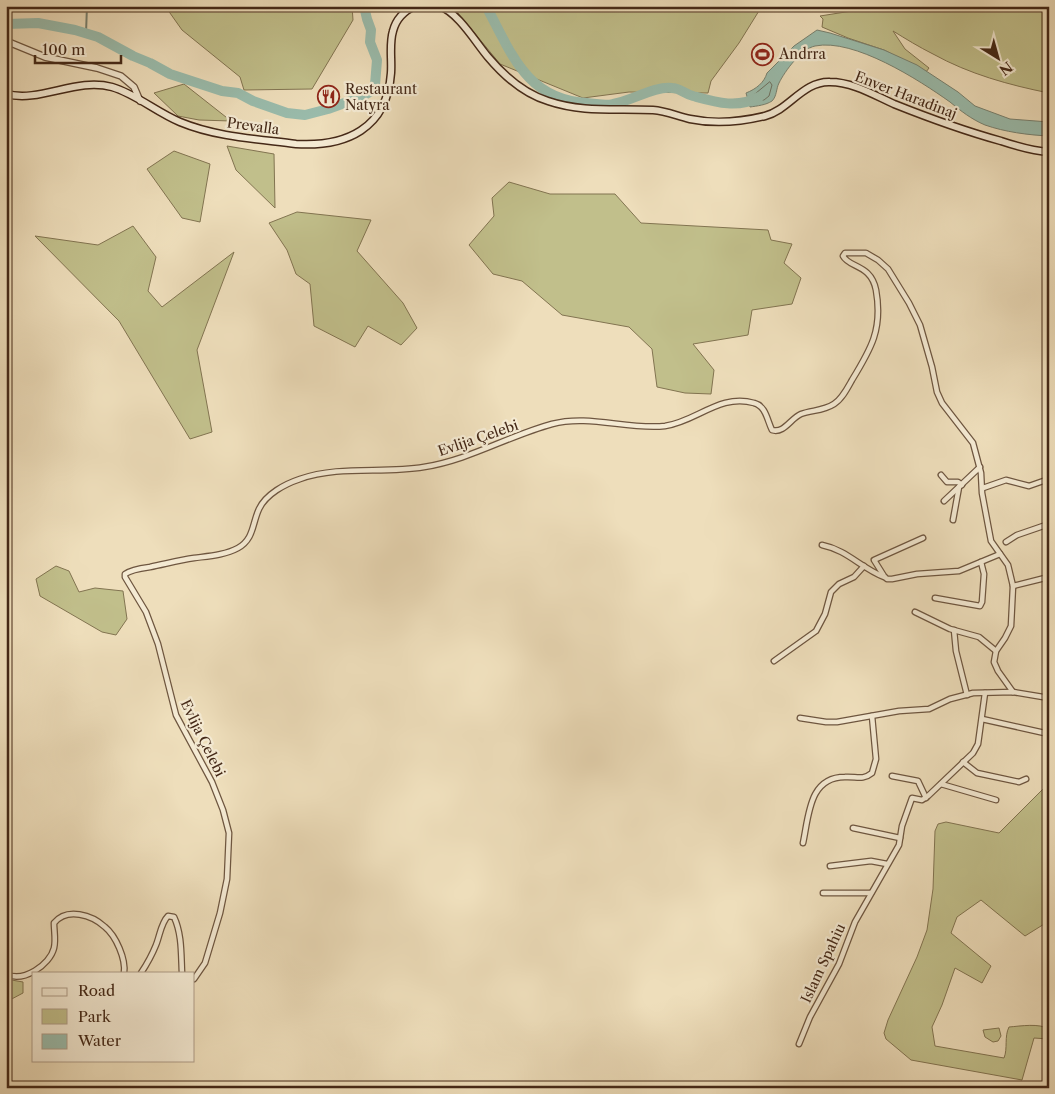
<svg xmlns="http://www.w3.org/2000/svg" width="1055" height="1094" viewBox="0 0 1055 1094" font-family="'Libre Caslon Text',serif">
	<rect width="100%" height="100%" fill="#eedebb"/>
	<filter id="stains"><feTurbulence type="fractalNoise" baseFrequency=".004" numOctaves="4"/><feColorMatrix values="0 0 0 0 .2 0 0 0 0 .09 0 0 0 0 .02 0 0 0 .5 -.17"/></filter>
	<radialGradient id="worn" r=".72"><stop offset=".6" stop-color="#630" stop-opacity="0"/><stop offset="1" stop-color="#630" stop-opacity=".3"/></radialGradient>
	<g fill="#c1bf8b" stroke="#827451">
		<path d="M165,6H352L353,20L312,89L244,90L240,77L182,30Z"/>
		<path d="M448,6H762L739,43L711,81L708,93L629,92L583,98L500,64L454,8Z"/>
		<path d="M852,6H1049V93C1009,85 969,74 933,54C919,47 906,39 893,31L905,49L929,68L926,72L884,50L848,38L822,27L823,19L820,16L858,10Z"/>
		<path d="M184,84L231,121L199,120L178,116L154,93Z"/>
		<path d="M227,146L274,154L275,208L236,170Z"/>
		<path d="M174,151L210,164L200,222L182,218L147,169Z"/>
		<path d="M509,182L550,194H615L641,223L768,230L771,240L792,244L784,263L801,278L792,304L752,310L748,335L693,344L714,370L711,394L685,393L657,387L652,349L629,327L562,315L522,281L493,274L469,245L494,216L492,198Z"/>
		<path d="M297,212L371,220L357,251L403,303L417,328L401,345L368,326L355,347L314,326L310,284L296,274L287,250L269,223Z"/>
		<path d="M133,226L156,257L148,291L162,307L234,252L197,350L212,432L190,439L119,321L35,236L98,245Z"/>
		<path d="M56,566L69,571L79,592L95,588L123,591L127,619L116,635L102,632L40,596L36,579Z"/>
		<path d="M1049,783V921L1025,936L981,900L957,917L951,933L991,966L982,983L955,968L942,1005L932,1027L935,1046L1004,1058C1008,1048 1004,1037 1009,1027C1021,1026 1039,1023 1049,1029V1039L1034,1038L1022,1080L911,1060L886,1039L884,1033L888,1020L917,957L927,930L933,889L935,831L938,824L946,822L999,833Z"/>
		<path d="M6,979L23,982V993L6,1002Z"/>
		<path d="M999,1028L1001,1036L998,1041L993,1042L985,1037L983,1030Z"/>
	</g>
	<path fill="#9abcac" stroke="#788170" d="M817,30L830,33L884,50L917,65L958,92L975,106L1010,119L1049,122V136C1028,135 1005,132 985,125C971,119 961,111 950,102C919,80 854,38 815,46C801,49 785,71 779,83C776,89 777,96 772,101C766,105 757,106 750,107L746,93C756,89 764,83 767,73L794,46Z"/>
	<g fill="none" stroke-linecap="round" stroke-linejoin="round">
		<path stroke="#6f7262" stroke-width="1" d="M770,82L772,85L769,96L764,100H754L753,96Z"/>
		<path stroke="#788170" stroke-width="2" d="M86,33L87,6"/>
		<g stroke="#9abcac" stroke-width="10">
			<path d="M486,6C511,52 526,100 587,103C595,104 605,106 613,104C632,101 654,86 672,88C680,88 685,94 693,96C715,102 737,109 759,97"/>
			<path d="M6,24L38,23L75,30L98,37L133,56L150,63L170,74L222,91L238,93L253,101L287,113L305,115L328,109L361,97L370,92L375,85L377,60L370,42L371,30L367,19L364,6"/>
		</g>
		<defs>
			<g id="minor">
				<path d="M941,475L947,482H958L962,485"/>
				<path d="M983,488L1006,480L1029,486L1049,479"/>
				<path d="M944,501L980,467"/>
				<path d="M953,520L959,487"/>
				<path d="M923,538L874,560L884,576L887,579H892L917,574L959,571L1000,554"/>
				<path d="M1006,542L1017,535L1049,524"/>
				<path d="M822,545C847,550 861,568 884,577"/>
				<path d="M1013,586L1049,577"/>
				<path d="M935,598L980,606L982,602L984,574L981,562"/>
				<path d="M915,612L950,629L979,637L996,651"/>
				<path d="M954,630L956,651L967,695"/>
				<path d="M774,661L816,631L825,614L831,592L839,584L854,577L864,566"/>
				<path d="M800,718L826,722H837L899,711L929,709L950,699L973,693L1013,692L1049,698"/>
				<path d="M982,719L1049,734"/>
				<path d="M963,762L977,773L1019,782L1026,779"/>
				<path d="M892,776L918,781L926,798"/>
				<path d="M941,784L996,800"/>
				<path d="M853,828L900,838"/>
				<path d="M803,843C809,815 809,777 845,777C856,776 862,781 872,773L876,759L872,716"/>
				<path d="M830,866L871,861L887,864"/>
				<path d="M823,893H871"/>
				<path d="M141,973C147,964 152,955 156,945C160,935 161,923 168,916L174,917C182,934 181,954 182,973"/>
				<path d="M6,974C23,983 50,965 54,948C56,940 54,931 54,923C67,907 92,915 105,927C116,936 126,959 124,973"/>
				<path d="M194,979L205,963L220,913L227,879L229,833L223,810L212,782L176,715L158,644L146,612L125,577V574C132,569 142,568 150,567C165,564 180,560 194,558C209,556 225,555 238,548C254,539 252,524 259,509C266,494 285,484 300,479C340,465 383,474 424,467C469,460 508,436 552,424C589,414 627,430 665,426C696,422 720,393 754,403C766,406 767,420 772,430C784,434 791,418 801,414C812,410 823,411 834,404C842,399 847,389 852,380C871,349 883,329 876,290C871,264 849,268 843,256L845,253H866L878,260L888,269L909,303L920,325L932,367L937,392L942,403L973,443L981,473L982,493L991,541L1008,565L1013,586L1011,626L1005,638L996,651L994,662L998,671L1013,692"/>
				<path d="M799,1044L810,1017L839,964L855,922L899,845L902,826L912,798L922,800L928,796L973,753L978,744L985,693"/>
			</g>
			<path id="tertiary" d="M6,41L45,57L97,68L121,76L134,87L140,101"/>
			<g id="secondary">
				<path d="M439,6C458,12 476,43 488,57C504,76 525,94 548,101C583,113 617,108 653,110C666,111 677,116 690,119C714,124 740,122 765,116C789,110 803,81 830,82C852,82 874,95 894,104C929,118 965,131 1001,141C1016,146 1033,151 1049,152"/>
				<path d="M6,94C41,103 76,77 112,87C136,94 156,112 180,122C216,137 257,139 296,144C346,147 387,129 391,73C392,59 389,44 393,31C396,19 404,11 415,6"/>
			</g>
		</defs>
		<use href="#minor" stroke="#6e5640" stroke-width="7"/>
		<use href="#tertiary" stroke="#6e5640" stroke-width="8"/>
		<use href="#secondary" stroke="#442817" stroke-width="9"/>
		<use href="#minor" stroke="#f4ead3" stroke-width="4.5"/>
		<use href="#tertiary" stroke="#f4ead3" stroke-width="5.5"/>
		<use href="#secondary" stroke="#f4ead3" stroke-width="6"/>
	</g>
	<defs>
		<symbol id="stadium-ring" viewBox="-11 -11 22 22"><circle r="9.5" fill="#f4ead3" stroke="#8f2418" stroke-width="1.5"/><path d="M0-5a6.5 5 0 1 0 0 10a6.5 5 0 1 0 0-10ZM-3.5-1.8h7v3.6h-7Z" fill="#8f2418"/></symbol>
		<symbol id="restaurant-ring" viewBox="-11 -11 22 22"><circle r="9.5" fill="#f4ead3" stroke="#8f2418" stroke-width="1.5"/><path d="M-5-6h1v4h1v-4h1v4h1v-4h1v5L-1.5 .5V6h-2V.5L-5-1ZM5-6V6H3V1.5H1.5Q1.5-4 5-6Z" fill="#8f2418"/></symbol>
	</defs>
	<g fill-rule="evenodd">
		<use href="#stadium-ring" x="750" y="42" width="25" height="25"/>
		<use href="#restaurant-ring" x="316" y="84" width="25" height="25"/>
	</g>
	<g text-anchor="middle" stroke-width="4.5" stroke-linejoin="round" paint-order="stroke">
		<g font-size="14" fill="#442817" stroke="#f4ead3" text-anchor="start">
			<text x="779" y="59">Andrra</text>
			<text x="345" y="94">Restaurant<tspan x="345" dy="16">Natyra</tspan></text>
		</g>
		<g font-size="14" fill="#442817" stroke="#f4ead3">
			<text transform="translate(906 95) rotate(21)" y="5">Enver Haradinaj</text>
			<text transform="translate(253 126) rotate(8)" y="5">Prevalla</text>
			<text transform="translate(478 438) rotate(-19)" y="5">Evlija Çelebi</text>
			<text transform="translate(203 738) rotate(64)" y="5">Evlija Çelebi</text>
			<text transform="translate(823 963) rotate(-65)" y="5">Islam Spahiu</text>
		</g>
	</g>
	<rect width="1055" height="1094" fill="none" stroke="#eedebb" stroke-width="25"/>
	<rect x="8" y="8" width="1040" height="1079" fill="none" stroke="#442817" stroke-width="2.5"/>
	<rect x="12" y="12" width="1030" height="1069" fill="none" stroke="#442817"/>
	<rect x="32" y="972" width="162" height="90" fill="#f4ead3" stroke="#ae9c88"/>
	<rect x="42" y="988" width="25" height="8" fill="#f4ead3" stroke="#ae9c88"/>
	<text x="78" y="996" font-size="15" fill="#442817">Road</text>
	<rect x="42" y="1009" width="25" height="15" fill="#c1bf8b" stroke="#ae9c88"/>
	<text x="78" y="1022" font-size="15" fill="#442817">Park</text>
	<rect x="42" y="1034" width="25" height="15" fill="#9abcac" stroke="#ae9c88"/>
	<text x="78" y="1046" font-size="15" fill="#442817">Water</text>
	<g transform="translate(998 58) rotate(143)" stroke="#f4ead3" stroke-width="4" paint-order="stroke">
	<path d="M0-4L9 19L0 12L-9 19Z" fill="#442817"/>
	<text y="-8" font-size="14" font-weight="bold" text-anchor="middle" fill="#442817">N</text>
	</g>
	<path d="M35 55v8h86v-8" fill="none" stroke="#442817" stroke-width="2.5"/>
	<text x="42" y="55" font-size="15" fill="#442817" stroke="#f4ead3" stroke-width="4" paint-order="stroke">100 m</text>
	<rect width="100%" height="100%" filter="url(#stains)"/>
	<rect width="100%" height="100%" fill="url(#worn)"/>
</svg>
